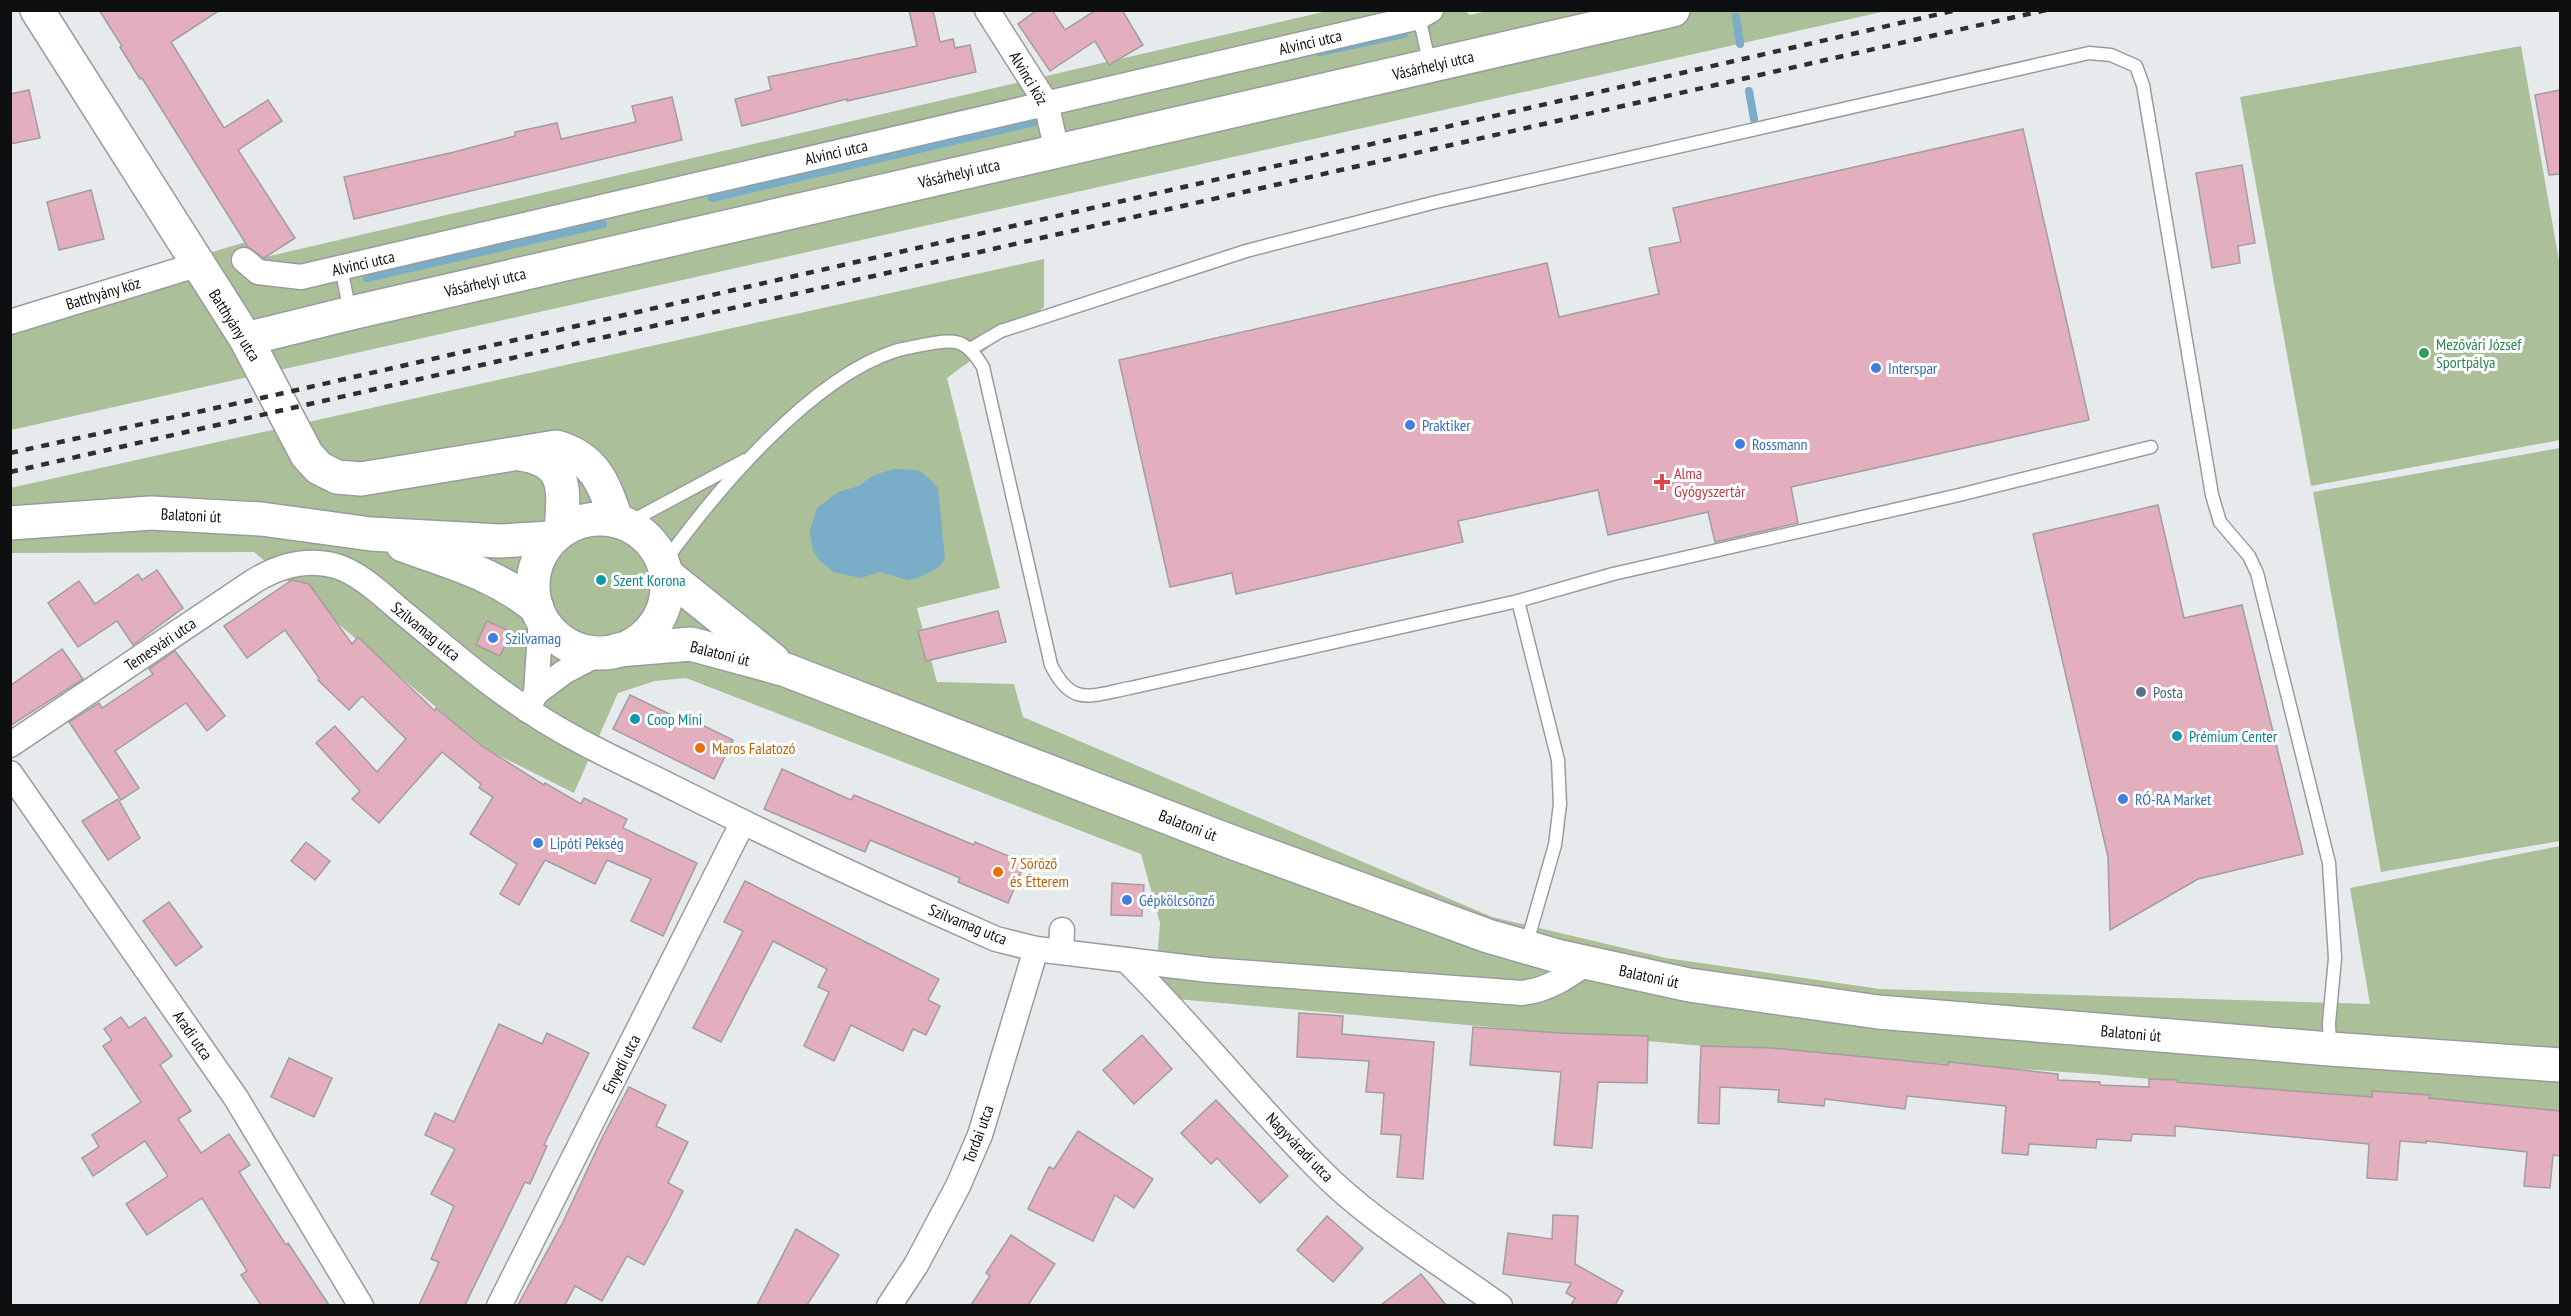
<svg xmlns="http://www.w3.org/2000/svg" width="2571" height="1316" viewBox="0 0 2571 1316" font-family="'PT Sans Narrow',sans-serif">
	<rect width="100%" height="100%" fill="#e6eaed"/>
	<g fill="#abbf98">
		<path d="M1464,10L1470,15L1491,10L1886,11L11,430V311L246,242L261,258L1327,11Z"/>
		<path d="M2521,46L2560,266V440L2311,486L2240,97Z"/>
		<path d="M1044,259V307L947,378L1000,588L917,608L937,682L1014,684L1023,717L1492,917L1666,958L1880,989L2370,1004L2350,888L2560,846V1115L2093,1074L1770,1052L1154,997L1160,923L1141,854L686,678L655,681L618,693L574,793L484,748L254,552L11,553L10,488Z"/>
		<path d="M2560,448V841L2381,872L2313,492Z"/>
	</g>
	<path fill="#7aadc7" d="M893,469L918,470L930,479L938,488L945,559L938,568L918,578L907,580L880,572L861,578L833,572L819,560L813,551L810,531L817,508L838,492L859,486L872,476Z"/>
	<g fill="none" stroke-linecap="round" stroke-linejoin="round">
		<g stroke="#7aadc7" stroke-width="8">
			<path d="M1736,17L1740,44"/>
			<path d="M1320,52L1404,34"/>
			<path d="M1749,91L1754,119"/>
			<path d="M712,198L1035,122"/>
			<path d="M367,278L603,224"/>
		</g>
	</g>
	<g fill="#e3aebe" stroke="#a29e9f" stroke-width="1.5">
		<path d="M99,10H220L171,42L224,128L268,100L282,121L238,150L295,238L264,258L248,247L142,78L140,79L120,47L122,46Z"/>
		<path d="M909,10H933L940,42L953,39L955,48L970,45L976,72L847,101V99L742,126L735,99L771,90L768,77L917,46Z"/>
		<path d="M1037,10H1052L1065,30L1096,10H1122L1143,45L1109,65L1095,41L1050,71L1018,24Z"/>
		<path d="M29,90L40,138L10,144V94Z"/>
		<path d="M2560,90V174L2549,175L2535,95Z"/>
		<path d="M672,97L682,140L354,219L344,177L454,152L515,136V132L557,123L561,139L636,122L632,106Z"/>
		<path d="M2023,129L2089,420L1791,487L1798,523L1715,542L1708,512L1608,535L1598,490L1458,521L1463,542L1236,594L1232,573L1170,587L1119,360L1547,263L1559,317L1659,294L1649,248L1681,242L1673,208Z"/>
		<path d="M2242,165L2255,243L2238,246L2240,263L2212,268L2196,173Z"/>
		<path d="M91,190L104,239L59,250L47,202Z"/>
		<path d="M2158,505L2184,618L2242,605L2303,854L2198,879L2110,930L2108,857L2033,534Z"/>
		<path d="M157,570L183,608L133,645L117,621L78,647L48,603L79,581L95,604L138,574L142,580Z"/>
		<path d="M292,580L309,584L352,644L358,637L435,711L436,708L482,746L544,785L545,783L581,804L584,798L627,819L623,828L697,863L663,936L631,921L651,879L607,860L595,884L545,860L519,905L500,894L517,864L470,834L493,797L479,788L481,784L442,752L379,823L352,799L360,791L316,743L335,726L377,772L406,739L362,696L349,710L318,680L319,678L285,630L247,658L224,626Z"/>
		<path d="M998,611L1006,642L926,661L918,631Z"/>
		<path d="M487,621L511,632L500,656L476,645Z"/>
		<path d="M62,649L83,679L10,726V686Z"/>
		<path d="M175,651L225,716L207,731L186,703L115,751L139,788L121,800L69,722L99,703L102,708L153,674L149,669Z"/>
		<path d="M630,695L684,721L686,717L733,740L714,779L613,729Z"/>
		<path d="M782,769L851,800L854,795L974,845L975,842L1025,863L1008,903L958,882L960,878L870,840L865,852L764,809Z"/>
		<path d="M118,799L140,838L108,860L82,821Z"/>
		<path d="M306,842L330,861L315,880L291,861Z"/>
		<path d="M745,881L939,979L928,1000L940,1006L926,1035L913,1029L903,1051L851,1025L834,1061L804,1046L829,992L818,987L827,969L773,941L721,1042L693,1028L743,931L724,922Z"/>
		<path d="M1112,883L1144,885L1142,916L1111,915Z"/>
		<path d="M169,902L202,947L176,966L143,921Z"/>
		<path d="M1299,1013L1343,1016L1342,1034L1434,1042L1423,1179L1397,1177L1401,1135L1381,1134L1384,1093L1366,1092L1369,1061L1297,1057Z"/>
		<path d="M121,1017L129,1028L145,1017L172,1056L160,1065L191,1111L178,1119L201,1153L229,1134L250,1165L239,1172L286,1245L288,1243L329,1305H261L241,1275L247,1271L202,1198L147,1235L126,1204L168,1176L145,1141L93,1176L82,1158L99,1147L92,1135L141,1102L103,1046L112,1040L104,1029Z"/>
		<path d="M499,1024L542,1044L547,1033L589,1053L544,1145L547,1146L530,1184L525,1182L465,1305H419L439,1262L431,1259L454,1206L431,1194L455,1149L425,1135L435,1113L454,1122Z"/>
		<path d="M1473,1027L1561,1033L1648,1036L1647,1083L1598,1082L1592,1148L1554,1145L1561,1072L1470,1065Z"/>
		<path d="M1142,1035L1172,1069L1134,1104L1103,1070Z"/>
		<path d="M1701,1046L1772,1048L1948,1065L1949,1062L2058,1074V1080L2100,1082V1085L2149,1087V1079L2177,1080V1082L2372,1097V1091L2430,1095L2429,1098L2560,1111V1156L2553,1155L2550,1188L2524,1186L2527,1152L2426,1141V1143L2400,1141L2397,1180L2367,1178L2369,1144L2175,1126V1136L2132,1134L2131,1141L2097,1139L2096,1148L2029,1144L2028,1155L2002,1153L2006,1106L1907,1096L1905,1109L1825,1099L1824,1106L1778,1102L1779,1090L1720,1087L1719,1124L1698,1123Z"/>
		<path d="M289,1058L332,1078L314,1117L271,1097Z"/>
		<path d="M629,1087L666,1105L656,1126L688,1142L668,1183L683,1191L669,1219L644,1265L627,1256L602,1301L575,1286L565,1305H518L563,1222L603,1136Z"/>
		<path d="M1216,1100L1288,1176L1260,1203L1217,1158L1211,1164L1181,1133Z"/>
		<path d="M1078,1131L1153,1179L1134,1208L1115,1195L1093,1241L1028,1209L1049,1167L1054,1169Z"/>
		<path d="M1553,1215L1578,1216L1575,1264L1623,1291L1615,1305H1571L1575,1298L1566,1293L1571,1283L1503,1274L1508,1233L1552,1239Z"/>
		<path d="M1327,1216L1363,1248L1333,1282L1297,1250Z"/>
		<path d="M796,1229L839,1255L807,1305H757Z"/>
		<path d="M1011,1235L1055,1264L1028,1305H971L990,1276L986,1273Z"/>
		<path d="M1421,1274L1446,1305H1381Z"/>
	</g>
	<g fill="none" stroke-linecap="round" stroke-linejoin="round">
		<defs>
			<g id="lane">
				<path d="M1419,17L1430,65"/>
				<path d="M341,268L350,312"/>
				<path d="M972,348L1001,331L1246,251L1436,202L2089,53L2111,55L2136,66L2143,85L2212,495L2220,522L2249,556L2257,573L2329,863L2335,958L2329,1023L2330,1048"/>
				<path d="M626,524L745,460"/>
				<path d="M663,564C715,492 809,379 895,351C904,348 913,347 922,345C954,339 965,337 983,367L1051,665C1072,707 1089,696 1130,688L1518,601L1613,574L1959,495L2151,447"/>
				<path d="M1518,601L1558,760L1560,804L1555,845L1526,946"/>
			</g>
			<g id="street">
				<path d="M987,10L1046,103L1057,151"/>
				<path d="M244,260L258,272L301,277L322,272L1419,17L1431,10"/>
				<path d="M10,322L196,265"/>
				<path d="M536,693L564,672L600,653"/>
				<path d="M527,710L536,693L541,618"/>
				<path d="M10,745L254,581C279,566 307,558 336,566C362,574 385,598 406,615C446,648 485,682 528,710C575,742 629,765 680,791C784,843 889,892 996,939L1036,949L1209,970L1522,993C1548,990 1567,977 1588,962"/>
				<path d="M10,773L236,1098L361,1306"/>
				<path d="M1061,951L1062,930"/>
				<path d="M1126,960C1193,1026 1251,1101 1318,1168C1368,1220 1441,1263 1500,1306"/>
				<path d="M499,1306L743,822"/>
				<path d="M889,1306L916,1265L958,1186L980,1135L1036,949"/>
			</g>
			<g id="secondary">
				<path d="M37,10L246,339L307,455L319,468L337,477L361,479L556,447C596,458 604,485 617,521"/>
				<path d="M246,339L351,313L1673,10"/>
				<path d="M520,454C569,461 564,490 561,531"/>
				<circle cx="600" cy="586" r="67"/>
				<path d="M10,523L151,513L261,519L371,534L500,541L552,538"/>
				<path d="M403,545C452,563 496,574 537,608"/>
				<path d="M666,574L773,660"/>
				<path d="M618,650L691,644L786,670L1234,843L1488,936L1557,956L1689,985L1878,1012L2330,1049L2560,1065"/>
			</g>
		</defs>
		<use href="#lane" stroke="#989c9e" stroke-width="15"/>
		<use href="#street" stroke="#989c9e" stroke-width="27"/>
		<use href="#secondary" stroke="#989c9e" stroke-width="36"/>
		<use href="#lane" stroke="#fff" stroke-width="12"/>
		<use href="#street" stroke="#fff" stroke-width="24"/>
		<use href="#secondary" stroke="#fff" stroke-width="33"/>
		<g stroke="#2d2e2f" stroke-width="4.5" stroke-dasharray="8 8" stroke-linecap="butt">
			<path d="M10,453L275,395L1957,10"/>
			<path d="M10,472L2046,10"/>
		</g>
	</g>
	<circle fill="#2e9e5b" stroke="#fff" stroke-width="2" cx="2424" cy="353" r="6"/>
	<g fill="#3f7fe0" stroke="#fff" stroke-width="2">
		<circle cx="1876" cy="368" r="6"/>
		<circle cx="1410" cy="425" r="6"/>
		<circle cx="1740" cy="444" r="6"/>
		<circle cx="493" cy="638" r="6"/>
		<circle cx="2123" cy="799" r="6"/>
		<circle cx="538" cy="843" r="6"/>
		<circle cx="1127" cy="900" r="6"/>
	</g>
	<path fill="#e0444e" stroke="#fff" stroke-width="2" d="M1659 473h6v6h6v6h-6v6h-6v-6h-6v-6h6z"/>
	<g fill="#0f9aa8" stroke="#fff" stroke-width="2">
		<circle cx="601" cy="580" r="6"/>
		<circle cx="635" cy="719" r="6"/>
		<circle cx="2177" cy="736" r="6"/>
	</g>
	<circle fill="#5c6f8a" stroke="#fff" stroke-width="2" cx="2141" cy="692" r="6"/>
	<g fill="#e8710a" stroke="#fff" stroke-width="2">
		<circle cx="700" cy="748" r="6"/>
		<circle cx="998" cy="872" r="6"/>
	</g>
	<g text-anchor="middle" stroke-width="6" stroke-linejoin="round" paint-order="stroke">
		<g font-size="16" fill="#0e0f10" stroke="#fff">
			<text transform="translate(1310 42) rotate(-13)" y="6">Alvinci utca</text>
			<text transform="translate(1433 65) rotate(-13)" y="6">Vásárhelyi utca</text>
			<text transform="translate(1029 78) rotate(59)" y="6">Alvinci köz</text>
			<text transform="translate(836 152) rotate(-13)" y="6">Alvinci utca</text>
			<text transform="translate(959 173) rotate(-13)" y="6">Vásárhelyi utca</text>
			<text transform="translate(363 263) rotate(-13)" y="6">Alvinci utca</text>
			<text transform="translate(485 282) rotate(-13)" y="6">Vásárhelyi utca</text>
			<text transform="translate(103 293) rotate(-17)" y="6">Batthyány köz</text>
			<text transform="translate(235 325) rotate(58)" y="6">Batthyány utca</text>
			<text transform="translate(191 515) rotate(3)" y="6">Balatoni út</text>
			<text transform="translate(426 631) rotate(39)" y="6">Szilvamag utca</text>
			<text transform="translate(160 644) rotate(-34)" y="6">Temesvári utca</text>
			<text transform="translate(720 653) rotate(14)" y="6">Balatoni út</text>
			<text transform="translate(1188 825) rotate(21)" y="6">Balatoni út</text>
			<text transform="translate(968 924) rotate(22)" y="6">Szilvamag utca</text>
			<text transform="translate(1649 976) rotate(12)" y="6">Balatoni út</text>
			<text transform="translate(2131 1033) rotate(5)" y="6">Balatoni út</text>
			<text transform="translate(193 1035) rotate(55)" y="6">Aradi utca</text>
			<text transform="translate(621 1064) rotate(-63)" y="6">Enyedi utca</text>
			<text transform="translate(978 1134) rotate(-70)" y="6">Tordai utca</text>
			<text transform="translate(1300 1147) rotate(46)" y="6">Nagyváradi utca</text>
		</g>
		<g font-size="16" fill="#27864d" stroke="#fff" text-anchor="start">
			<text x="2436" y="350">Mezővári József<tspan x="2436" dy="18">Sportpálya</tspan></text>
		</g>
		<g font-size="16" fill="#366cbe" stroke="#fff" text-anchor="start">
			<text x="1888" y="374">Interspar</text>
			<text x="1422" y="431">Praktiker</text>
			<text x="1752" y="450">Rossmann</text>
			<text x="505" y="644">Szilvamag</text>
			<text x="2135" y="805">RÓ-RA Market</text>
			<text x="550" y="849">Lipóti Pékség</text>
			<text x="1139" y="906">Gépkölcsönző</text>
		</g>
		<g font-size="16" fill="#be3a42" stroke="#fff" text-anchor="start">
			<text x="1674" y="479">Alma<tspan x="1674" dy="18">Gyógyszertár</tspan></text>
		</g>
		<g font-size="16" fill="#0d838f" stroke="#fff" text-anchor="start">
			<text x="613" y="586">Szent Korona</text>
			<text x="647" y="725">Coop Mini</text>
			<text x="2189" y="742">Prémium Center</text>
		</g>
		<g font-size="16" fill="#4e5e75" stroke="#fff" text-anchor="start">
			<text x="2153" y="698">Posta</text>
		</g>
		<g font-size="16" fill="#c56008" stroke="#fff" text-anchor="start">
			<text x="712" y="754">Maros Falatozó</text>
			<text x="1010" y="869">7 Söröző<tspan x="1010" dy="18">és Étterem</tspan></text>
		</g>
	</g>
	<rect width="2571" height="1316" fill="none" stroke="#0e0f10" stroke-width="24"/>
</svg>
